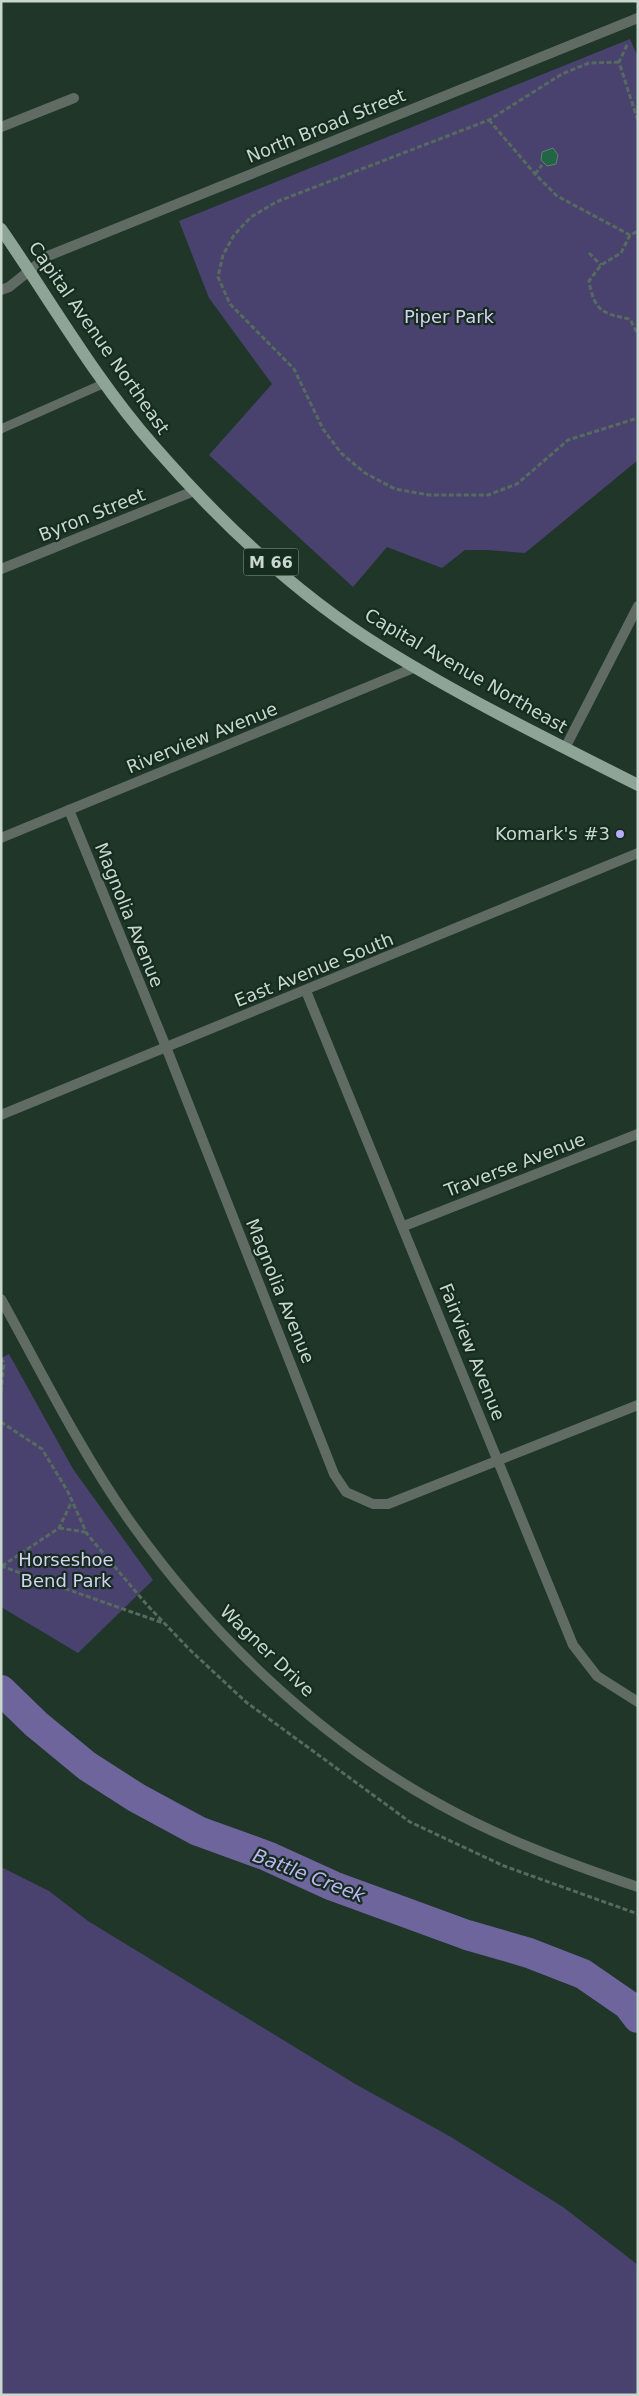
<svg xmlns="http://www.w3.org/2000/svg" width="639" height="2396" viewBox="0 0 639 2396" font-family="'DejaVu Sans',sans-serif">
	<rect width="100%" height="100%" fill="#1f3629"/>
	<g fill="#49426e">
		<path d="M630,39L638,57V460L525,553L487,550H465L442,568L387,547L353,587L209,455L272,384L209,298L179,221Z"/>
		<path d="M9,1354L73,1469L153,1580L78,1653L1,1607V1358Z"/>
		<path d="M1,1867L49,1891L88,1921L357,2085L451,2137L563,2207L638,2265V2395H1Z"/>
	</g>
	<g fill="none" stroke-linecap="round" stroke-linejoin="round">
		<path stroke="#6e659d" stroke-width="30" d="M1,1690L36,1724L87,1766L137,1798L198,1831L267,1856L333,1886L467,1935L529,1953L583,1974L628,2005L638,2018"/>
	</g>
	<path fill="#226545" stroke="#637d6e" d="M553,148L558,155L556,164L547,166L541,160L542,152Z"/>
	<g fill="none" stroke-linecap="round" stroke-linejoin="round">
		<g stroke="#566a5f" stroke-width="3" stroke-dasharray="5 2.5" stroke-linecap="butt">
			<path d="M627,45L619,62L638,121"/>
			<path d="M619,62L589,63L562,74L489,120L276,202L251,217L234,235L223,255L218,277L230,304L294,369L323,429L341,453L365,473L395,489L429,495H488L517,484L568,440L638,418"/>
			<path d="M489,120L535,174L557,196L630,235L638,231"/>
			<path d="M535,174L542,165"/>
			<path d="M630,235L621,253L601,265L589,281C594,310 602,314 630,319L638,335"/>
			<path d="M589,253L601,265"/>
			<path d="M1,1358L4,1363L1,1392"/>
			<path d="M1,1422L42,1449L68,1492L87,1534L147,1605L190,1650L246,1702L410,1822L504,1866L638,1914"/>
			<path d="M59,1528L85,1532"/>
			<path d="M1,1566L163,1623"/>
			<path d="M2,1566L59,1528L71,1503"/>
		</g>
		<path stroke="#606b64" stroke-width="9" d="M1,429L105,383"/>
		<g stroke="#606b64" stroke-width="10">
			<path d="M1,127L74,98"/>
			<path d="M1,290L9,287L48,256L638,18"/>
			<path d="M1,569L194,491"/>
			<path d="M565,748L638,606"/>
			<path d="M69,810L166,1047L334,1474L346,1492L373,1504H388L638,1405"/>
			<path d="M1,838L416,667"/>
			<path d="M306,991L573,1645L597,1676L638,1702"/>
			<path d="M1,1115L638,853"/>
			<path d="M404,1226L638,1134"/>
			<path d="M1,1299C41,1371 80,1450 127,1517C208,1632 315,1736 439,1804C502,1839 570,1864 638,1887"/>
		</g>
		<path stroke="#8da497" stroke-width="12" d="M1,229C51,301 95,379 153,445C219,521 299,597 386,650C467,700 553,742 638,785"/>
	</g>
	<circle fill="#b6acf8" stroke="#152c1f" stroke-width="2" cx="620" cy="834" r="5"/>
	<g text-anchor="middle" stroke-width="4.5" stroke-linejoin="round" paint-order="stroke">
		<rect fill="#152c1f" stroke="#93a49a" stroke-width="1" x="243.5" y="548.5" width="55" height="27" rx="4"/>
		<g font-size="16" font-weight="bold" fill="#c9d7ce">
			<text x="271" y="568">M 66</text>
		</g>
		<g font-size="18" fill="#c9d7ce" stroke="#152c1f">
			<text transform="translate(326 126) rotate(-22)" y="6">North Broad Street</text>
			<text transform="translate(99 338) rotate(55)" y="6">Capital Avenue Northeast</text>
			<text transform="translate(92 515) rotate(-22)" y="6">Byron Street</text>
			<text transform="translate(466 671) rotate(30)" y="6">Capital Avenue Northeast</text>
			<text transform="translate(202 738) rotate(-22)" y="6">Riverview Avenue</text>
			<text transform="translate(129 915) rotate(68)" y="6">Magnolia Avenue</text>
			<text transform="translate(314 970) rotate(-22)" y="6">East Avenue South</text>
			<text transform="translate(515 1165) rotate(-21)" y="6">Traverse Avenue</text>
			<text transform="translate(280 1291) rotate(68)" y="6">Magnolia Avenue</text>
			<text transform="translate(472 1352) rotate(68)" y="6">Fairview Avenue</text>
			<text transform="translate(267 1651) rotate(44)" y="6">Wagner Drive</text>
		</g>
		<g font-size="18" fill="#d5d1f3" stroke="#152c1f">
			<text x="449" y="323">Piper Park</text>
			<text x="66" y="1566">Horseshoe<tspan x="66" dy="21">Bend Park</tspan></text>
		</g>
		<g font-size="18" fill="#c9d7ce" stroke="#152c1f" text-anchor="end">
			<text x="610" y="840">Komark's #3</text>
		</g>
		<g font-size="19" font-style="italic" fill="#beb5f7" stroke="#152c1f">
			<text transform="translate(309 1875) rotate(21)" y="7">Battle Creek</text>
		</g>
	</g>
	<rect width="639" height="2396" fill="none" stroke="#c9d7ce" stroke-width="5"/>
</svg>
